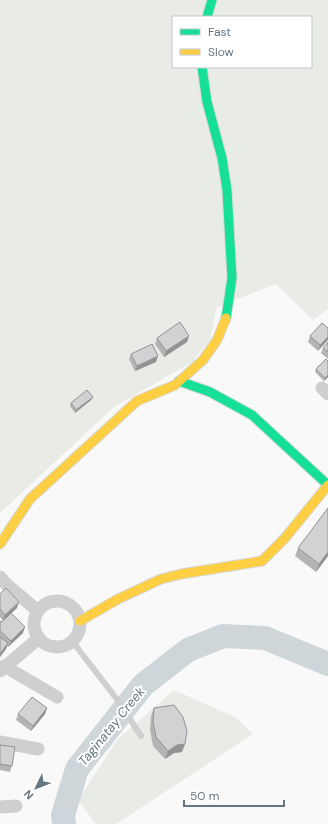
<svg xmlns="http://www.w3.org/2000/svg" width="328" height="824" viewBox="0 0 328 824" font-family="'DM Sans',sans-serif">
	<rect width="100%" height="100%" fill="#f9f9f9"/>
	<g fill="#e8ebe6" fill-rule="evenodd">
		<path d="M0,0H328V309L313,320L276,284L217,307L210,340L192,362L114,407L0,513ZM173,17H311V67H173Z"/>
		<path d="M174,690L235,717L253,734L116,824H96L78,800L117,740Z"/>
	</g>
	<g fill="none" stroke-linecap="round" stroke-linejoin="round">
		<path stroke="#ced6d9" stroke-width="24" d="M64,824L63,815L77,769L143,685L188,650L223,636L265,638L328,664"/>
		<defs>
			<g id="fast">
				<path d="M207,17L212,0"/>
				<path d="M202,67L207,102L222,158L227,190L232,278L226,318"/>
				<path d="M179,381L210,392L252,415L328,485"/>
			</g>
			<g id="slow">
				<path d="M0,544L30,499L137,401L175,385L203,360L217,340L226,318"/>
				<path d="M80,621L118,599L161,579L181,574L262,561L285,538L328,485"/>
			</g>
		</defs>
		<use href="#fast" stroke="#d5d6d7" stroke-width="11"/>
		<use href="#slow" stroke="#d5d6d7" stroke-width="11"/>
		<path stroke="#cecfd0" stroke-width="6" d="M72,641L116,698L141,736"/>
		<g stroke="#cecfd0" stroke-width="13">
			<path d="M322,388L328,394"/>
			<path d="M0,577L6,584L38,611"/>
			<circle cx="57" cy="624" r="23"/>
			<path d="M4,666L57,697"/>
			<path d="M0,671L39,638"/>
			<path d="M0,742L38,749"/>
			<path d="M0,807L16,806"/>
		</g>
		<use href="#fast" stroke="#16e098" stroke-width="9"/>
		<use href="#slow" stroke="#ffcf43" stroke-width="9"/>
	</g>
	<g fill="#b3b5b5">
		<path d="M328,328L318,351L308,342L310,336Z"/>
		<path d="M189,336L187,342L164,357L155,344L157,338Z"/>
		<path d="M328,342V359L321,353L323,348Z"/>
		<path d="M131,354L156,362L135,371L129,359Z"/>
		<path d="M328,361V377L324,381L315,372L316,369Z"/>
		<path d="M93,397L91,400L75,413L70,406L71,403Z"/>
		<path d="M298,548L328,556L316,572L295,556Z"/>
		<path d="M0,594L17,608L11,613L23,633L8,647L7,646L6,649L0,657V621L2,622L3,621L0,617Z"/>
		<path d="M47,708L45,714L31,731L16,720L18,714Z"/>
		<path d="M154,708L182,752L174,753L165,759L153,746L150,730L151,716Z"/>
		<path d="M0,745L12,766L10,772L0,770Z"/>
	</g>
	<g fill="#929394">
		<path d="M189,336L187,342L164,357L166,351Z"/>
		<path d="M328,337V340L318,351L320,345Z"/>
		<path d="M158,356L156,362L135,371L137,366Z"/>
		<path d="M328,375V377L324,381L325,378Z"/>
		<path d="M93,397L91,400L75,413L76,410Z"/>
		<path d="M328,552V556L316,572L319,564Z"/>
		<path d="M19,602L17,608L3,621L5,615Z"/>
		<path d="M25,627L23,633L8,647L11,641Z"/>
		<path d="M8,643L6,649L0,657V654Z"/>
		<path d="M47,708L45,714L31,731L33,726Z"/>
		<path d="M185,744L182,752L174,753L165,759L168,751L177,745Z"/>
	</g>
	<g fill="#d0d2d3" stroke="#929394">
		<path d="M180,322L189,336L166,351L157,338Z"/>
		<path d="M322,323L328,328V337L320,345L310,336Z"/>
		<path d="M328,342V352L323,348Z"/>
		<path d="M152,344L158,356L137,366L131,354Z"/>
		<path d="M326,359L328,361V375L325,378L316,369Z"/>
		<path d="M87,390L93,397L76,410L71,403Z"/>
		<path d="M328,508V552L319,564L298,548Z"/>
		<path d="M6,588L19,602L5,615L0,609V594Z"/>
		<path d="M11,613L25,627L11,641L0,631V621L2,622Z"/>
		<path d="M0,637L8,643L0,654Z"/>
		<path d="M32,697L47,708L33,726L18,714Z"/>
		<path d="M174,705L183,717L187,731L185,744L177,745L168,751L156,737L153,722L154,708Z"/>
		<path d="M0,745L15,747L12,766L0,764Z"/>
	</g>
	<g text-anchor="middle" stroke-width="4" stroke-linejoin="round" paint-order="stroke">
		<g font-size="13" font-style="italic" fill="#60757c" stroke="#fff">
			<text transform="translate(111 726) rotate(-51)" y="5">Taginatay Creek</text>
		</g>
	</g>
	<rect x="172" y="16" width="140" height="52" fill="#ffffff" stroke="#c1c8cd"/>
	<rect x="180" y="29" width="20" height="6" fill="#16e098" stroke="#c1c8cd"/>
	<text x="208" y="36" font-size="12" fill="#657683">Fast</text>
	<rect x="180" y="49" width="20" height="6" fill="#ffcf43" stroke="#c1c8cd"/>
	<text x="208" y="56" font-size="12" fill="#657683">Slow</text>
	<g transform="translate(36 788) rotate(227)" stroke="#ffffff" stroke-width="3" paint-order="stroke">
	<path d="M0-3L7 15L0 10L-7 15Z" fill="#657683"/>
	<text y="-6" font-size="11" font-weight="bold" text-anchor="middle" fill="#657683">N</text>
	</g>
	<path d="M184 800v6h100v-6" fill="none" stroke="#657683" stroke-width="2"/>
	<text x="190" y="800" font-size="12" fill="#657683" stroke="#ffffff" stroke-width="3" paint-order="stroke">50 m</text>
</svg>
